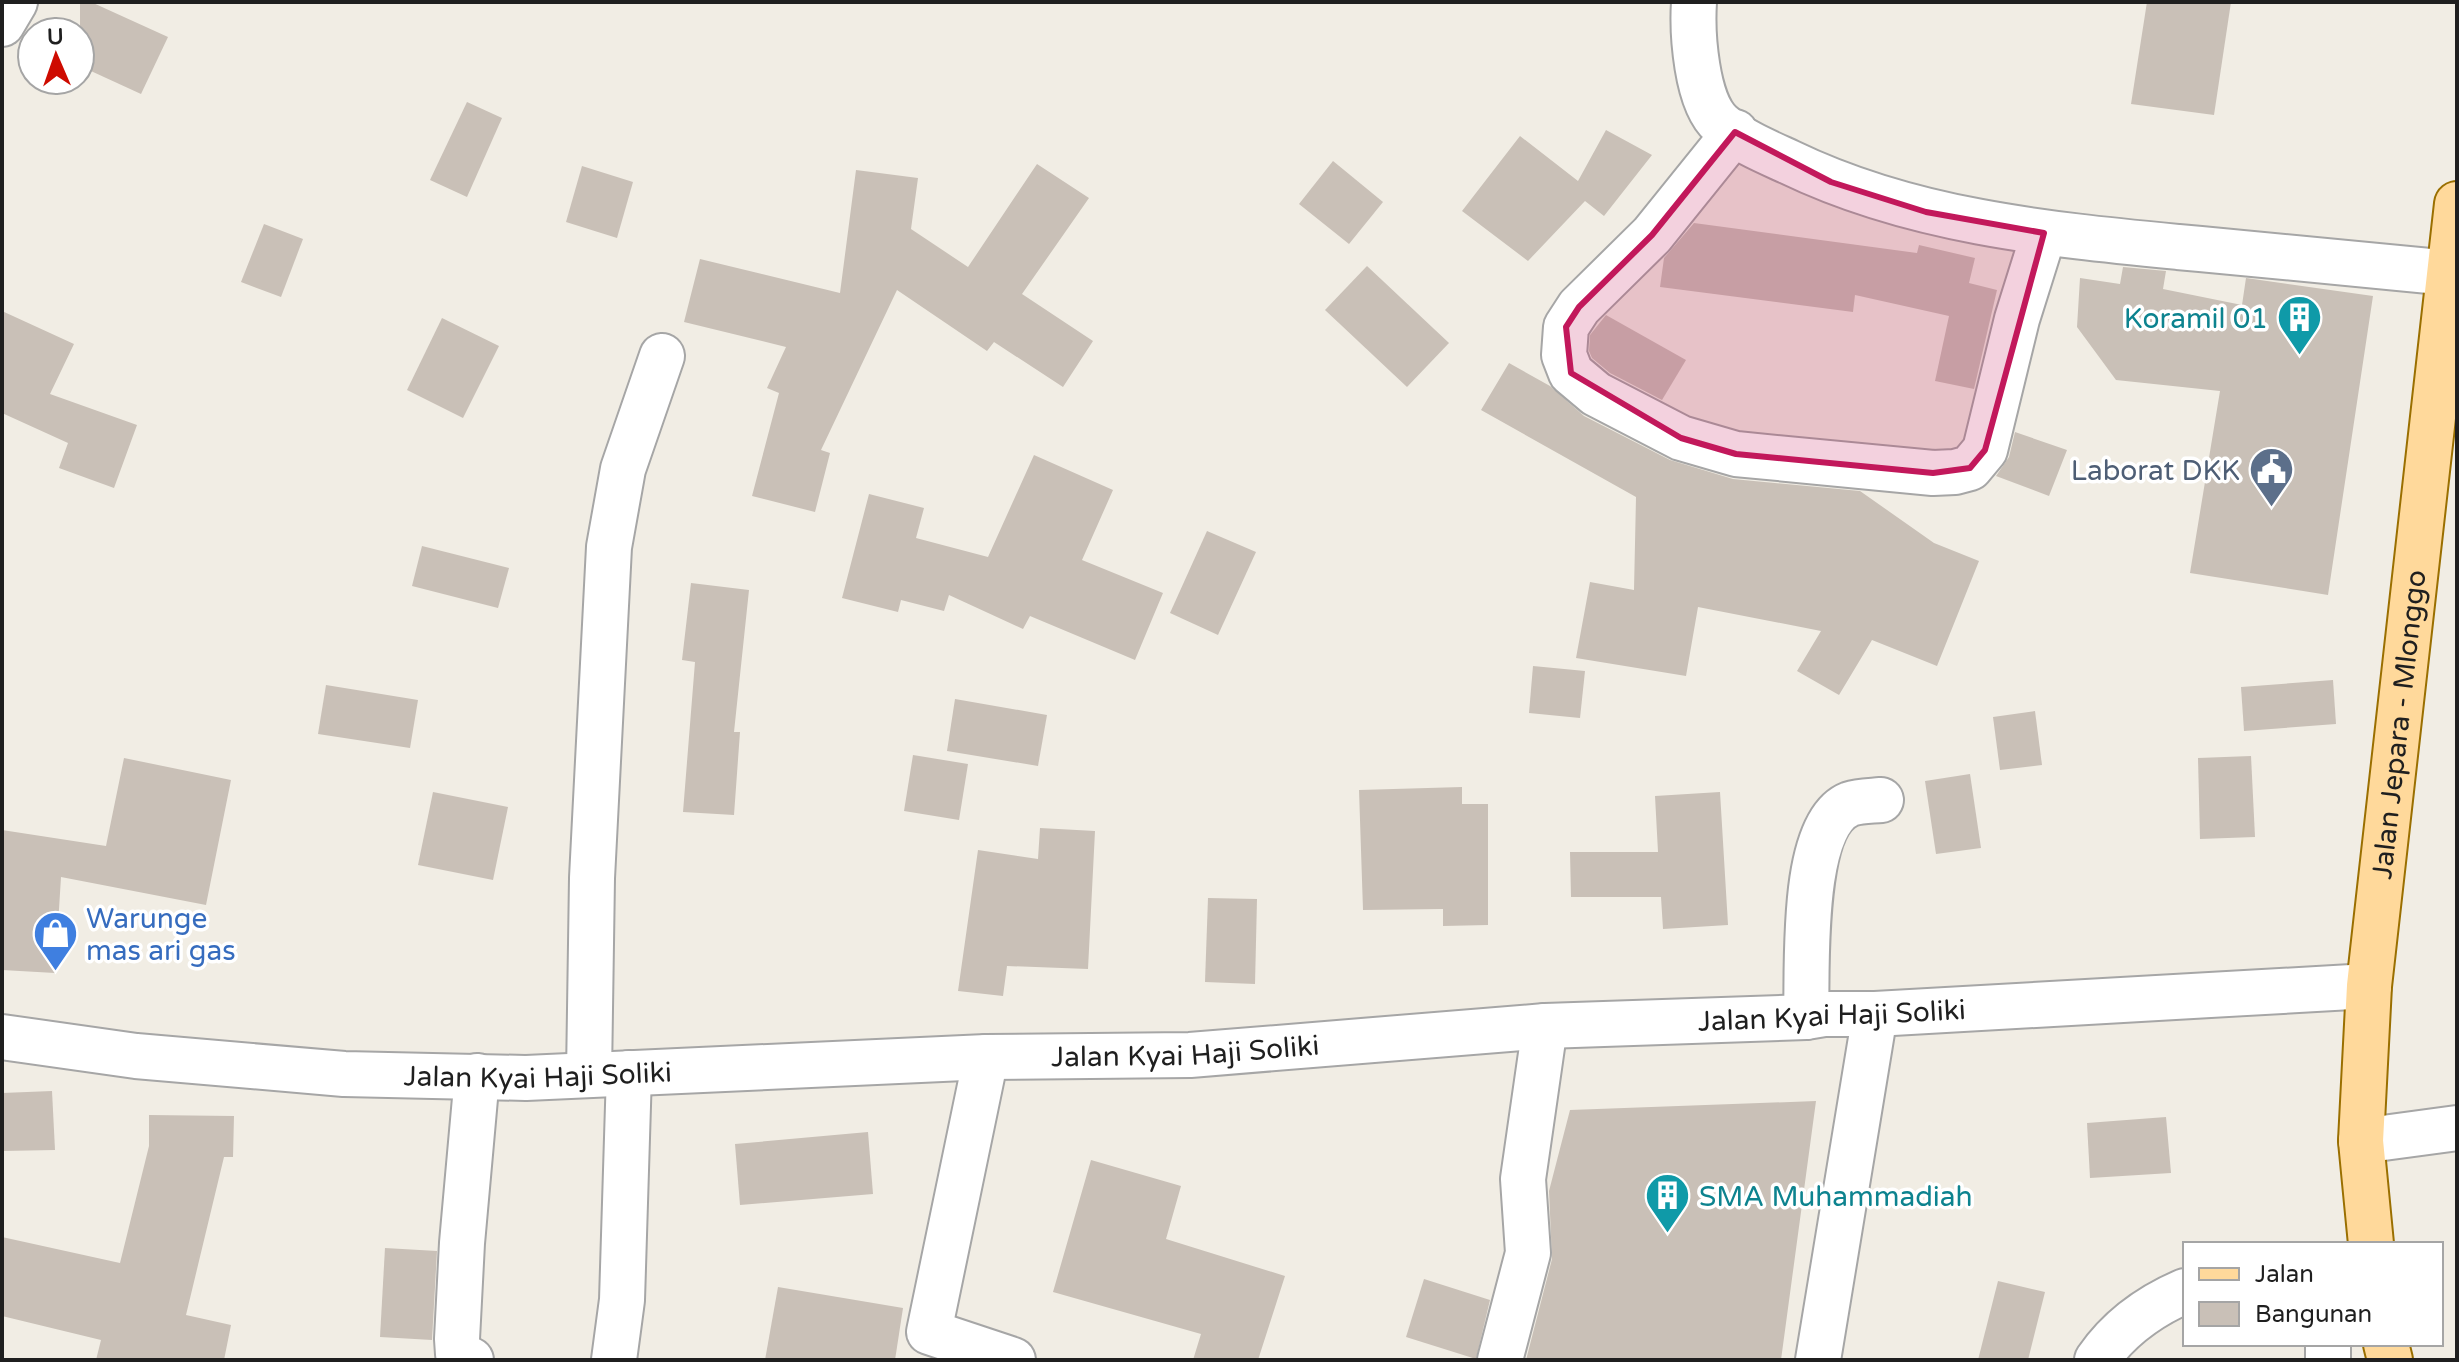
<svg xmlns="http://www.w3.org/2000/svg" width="2459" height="1362" viewBox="0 0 2459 1362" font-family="'Varela Round',sans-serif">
	<rect width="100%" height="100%" fill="#f1ede4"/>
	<g fill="#c9c0b7">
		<path d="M80,2H91L168,37L141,94L80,66Z"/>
		<path d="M2147,2H2231L2214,115L2131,104Z"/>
		<path d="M467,102L502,118L467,197L430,180Z"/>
		<path d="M1606,130L1652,155L1604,216L1585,201L1528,261L1462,211L1520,136L1578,181Z"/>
		<path d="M1333,161L1383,202L1349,244L1299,204Z"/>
		<path d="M1037,164L1089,198L1022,294L1093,341L1063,387L994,342L987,351L897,290L821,450L830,453L815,512L752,496L779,393L767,388L786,347L684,322L700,259L840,293L856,170L918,178L911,229L968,267Z"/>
		<path d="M582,166L633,182L617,238L566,222Z"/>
		<path d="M1694,223L1917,253L1919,245L1975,258L1969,283L1997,290L1974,389L1935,381L1949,316L1855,295L1853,312L1660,287L1664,258Z"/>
		<path d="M264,224L303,239L281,297L241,282Z"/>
		<path d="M1367,266L1449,343L1407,387L1325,310Z"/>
		<path d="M2123,267L2166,271L2163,289L2242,305L2246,278L2373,296L2328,595L2190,573L2220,391L2116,380L2077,327L2080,278L2120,284Z"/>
		<path d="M2,311L74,344L50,394L137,425L114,488L59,468L68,443L2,413Z"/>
		<path d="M1606,315L1686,360L1662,400L1610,373L1592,358L1589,351L1590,335Z"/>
		<path d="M442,318L499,346L463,418L407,390Z"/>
		<path d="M1509,363L1550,386L1584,416L1670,460L1733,479L1860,491L1934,543L1979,561L1937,666L1872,640L1839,695L1797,671L1821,631L1698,607L1686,676L1576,658L1590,582L1634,590L1636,497L1481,410Z"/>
		<path d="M2015,432L2067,450L2049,496L1996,476L2009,457Z"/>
		<path d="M1034,455L1113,490L1082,560L1163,593L1135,660L1030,616L1023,629L949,595L944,611L901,600L898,612L842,598L869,494L924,508L916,538L988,557Z"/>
		<path d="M1207,531L1256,552L1218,635L1170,613Z"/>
		<path d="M422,546L509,568L498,608L412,586Z"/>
		<path d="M691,583L749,590L734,732H740L734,815L683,812L695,662L682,660Z"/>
		<path d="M1533,666L1585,671L1580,718L1529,713Z"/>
		<path d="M2333,680L2336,724L2244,731L2241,687Z"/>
		<path d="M326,685L418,700L410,748L318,734Z"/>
		<path d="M955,699L1047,715L1038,766L947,751Z"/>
		<path d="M2035,711L2042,765L2000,770L1993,717Z"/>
		<path d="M913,755L968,764L959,820L904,811Z"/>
		<path d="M2251,756L2255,837L2200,839L2198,758Z"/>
		<path d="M124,758L231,780L206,905L61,877L55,973L2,970V830L106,846Z"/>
		<path d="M1970,774L1981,848L1936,854L1925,781Z"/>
		<path d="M1462,787V804H1488V925L1443,926V909L1363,910L1359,790Z"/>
		<path d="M433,792L508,807L493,880L418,865Z"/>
		<path d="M1720,792L1728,925L1663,929L1661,897H1571L1570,852H1658L1655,796Z"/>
		<path d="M1040,828L1095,831L1088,969L1007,966L1003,996L958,991L978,850L1038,859Z"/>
		<path d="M1208,898L1257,899L1255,984L1205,982Z"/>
		<path d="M52,1091L55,1150L2,1151V1093Z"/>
		<path d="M1816,1101L1781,1360H1526L1552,1259L1549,1191L1570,1110Z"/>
		<path d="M149,1115L234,1116L233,1157H224L186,1315L231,1325L224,1360H96L101,1340L2,1316V1237L120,1263L149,1146Z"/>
		<path d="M2166,1117L2171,1173L2090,1178L2087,1123Z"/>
		<path d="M868,1132L873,1194L740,1205L735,1144Z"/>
		<path d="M1091,1160L1181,1186L1166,1239L1285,1276L1258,1360H1193L1201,1334L1053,1292Z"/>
		<path d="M385,1248L437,1251L432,1340L380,1337Z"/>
		<path d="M1424,1279L1490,1300L1476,1359L1406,1337Z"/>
		<path d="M1998,1281L2045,1292L2028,1360H1978Z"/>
		<path d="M778,1287L903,1308L895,1360H765Z"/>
	</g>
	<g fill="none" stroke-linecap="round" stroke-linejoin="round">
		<defs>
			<g id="minor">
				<path d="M1694,2C1692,33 1696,102 1721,124C1740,141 1767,152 1789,162C1911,221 2045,234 2178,247C2269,255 2360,264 2450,273"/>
				<path d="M2,24L15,2"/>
				<path d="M1735,132L1652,235L1579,307L1566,327L1564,355L1571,373L1596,394L1681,438L1736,454L1933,473L1955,472L1970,468L1985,450L2017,319L2044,233"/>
				<path d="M1806,1017C1808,971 1799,824 1850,804C1859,801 1871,801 1881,800"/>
				<path id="s1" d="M2,1037L136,1056L344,1074L526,1078L986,1057L1190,1055L1545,1026L1806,1017L1824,1014H1875L2369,986"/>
				<path d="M986,1057L929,1332L1013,1360"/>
				<path d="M589,1075L592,878L609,547L623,469L662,356"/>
				<path d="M2361,1141L2457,1128"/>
				<path d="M2328,1344V1360"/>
				<path d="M471,1360L458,1354L457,1339L462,1243L477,1076"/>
				<path d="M614,1360L622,1300L629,1073"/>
				<path d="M1500,1360L1528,1253L1523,1179L1545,1026"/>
				<path d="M1818,1360L1875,1014"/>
				<path d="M2097,1360C2119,1328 2150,1306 2185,1291"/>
			</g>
			<g id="major">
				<path id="s2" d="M2371,1244L2361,1141L2369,986L2457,204"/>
				<path d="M2386,1344L2390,1360"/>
			</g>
		</defs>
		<use href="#minor" stroke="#a6a6a6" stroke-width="48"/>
		<use href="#major" stroke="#9a6f00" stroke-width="48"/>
		<use href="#minor" stroke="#fff" stroke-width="44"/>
		<use href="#major" stroke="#ffd99b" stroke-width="44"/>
	</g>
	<path fill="#c2185b" fill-opacity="0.2" stroke="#c2185b" stroke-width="6" stroke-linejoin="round" d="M1735,132L1831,182L1926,212L2044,233L1985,450L1970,468L1933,473L1736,454L1681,438L1571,373L1566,327L1579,307L1652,235Z"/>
	<defs>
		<symbol id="building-pin" viewBox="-11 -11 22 30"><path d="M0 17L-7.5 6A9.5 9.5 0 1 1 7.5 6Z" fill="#0f9aa8" stroke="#fff"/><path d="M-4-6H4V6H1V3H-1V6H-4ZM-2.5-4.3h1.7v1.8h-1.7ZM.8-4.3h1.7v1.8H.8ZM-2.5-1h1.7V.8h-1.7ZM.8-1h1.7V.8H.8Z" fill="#fff"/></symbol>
		<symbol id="civic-pin" viewBox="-11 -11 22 30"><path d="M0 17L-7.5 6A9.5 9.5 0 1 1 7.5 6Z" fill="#5c6f8a" stroke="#fff"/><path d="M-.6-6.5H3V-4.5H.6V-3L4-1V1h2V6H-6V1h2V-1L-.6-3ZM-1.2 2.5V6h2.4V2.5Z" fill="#fff"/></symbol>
		<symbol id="shop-pin" viewBox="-11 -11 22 30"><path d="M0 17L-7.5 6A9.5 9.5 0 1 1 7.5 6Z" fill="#3f7fe0" stroke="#fff"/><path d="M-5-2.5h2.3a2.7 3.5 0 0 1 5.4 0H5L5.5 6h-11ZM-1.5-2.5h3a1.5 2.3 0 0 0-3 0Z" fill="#fff"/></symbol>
	</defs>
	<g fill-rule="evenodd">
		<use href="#building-pin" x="2274" y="292" width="51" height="69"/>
		<use href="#civic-pin" x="2246" y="444" width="51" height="69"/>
		<use href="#shop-pin" x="30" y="908" width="51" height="69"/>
		<use href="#building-pin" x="1642" y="1170" width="51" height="69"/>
	</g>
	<g text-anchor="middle" stroke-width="7" stroke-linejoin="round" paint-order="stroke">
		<g font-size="28" fill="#0d838f" stroke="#fff" text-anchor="end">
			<text x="2268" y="328">Koramil 01</text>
			<text x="1699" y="1206" text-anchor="start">SMA Muhammadiah</text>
		</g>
		<g font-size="28" fill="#4e5e75" stroke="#fff" text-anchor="end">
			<text x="2240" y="480">Laborat DKK</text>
		</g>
		<g font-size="28" fill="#1f1f1f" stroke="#fff">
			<text dy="10" stroke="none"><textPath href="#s2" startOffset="522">Jalan Jepara - Mlonggo</textPath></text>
			<text dy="10" stroke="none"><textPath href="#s1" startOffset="1834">Jalan Kyai Haji Soliki</textPath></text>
			<text dy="10" stroke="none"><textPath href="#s1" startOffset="1186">Jalan Kyai Haji Soliki</textPath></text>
			<text dy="10" stroke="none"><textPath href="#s1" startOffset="538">Jalan Kyai Haji Soliki</textPath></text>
		</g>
		<g font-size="28" fill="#366cbe" stroke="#fff" text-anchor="start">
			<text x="86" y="928">Warunge<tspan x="86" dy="32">mas ari gas</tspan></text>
		</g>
	</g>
	<rect width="2459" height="1362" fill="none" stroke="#1f1f1f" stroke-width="8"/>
	<rect x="2183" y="1242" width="260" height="104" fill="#ffffff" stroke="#a5a5a5" stroke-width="2"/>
	<rect x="2199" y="1268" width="40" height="12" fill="#ffd99b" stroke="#a5a5a5" stroke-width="2"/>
	<text x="2255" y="1282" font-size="24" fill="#1f1f1f">Jalan</text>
	<rect x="2199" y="1302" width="40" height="24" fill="#c9c0b7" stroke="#a5a5a5" stroke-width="2"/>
	<text x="2255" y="1322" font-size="24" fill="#1f1f1f">Bangunan</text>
	<g transform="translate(56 56) rotate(358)"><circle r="38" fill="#ffffff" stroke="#a5a5a5" stroke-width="2"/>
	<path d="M0-6L14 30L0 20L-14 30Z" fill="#ce0b00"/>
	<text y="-12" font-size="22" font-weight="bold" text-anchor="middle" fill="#1f1f1f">U</text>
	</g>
</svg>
